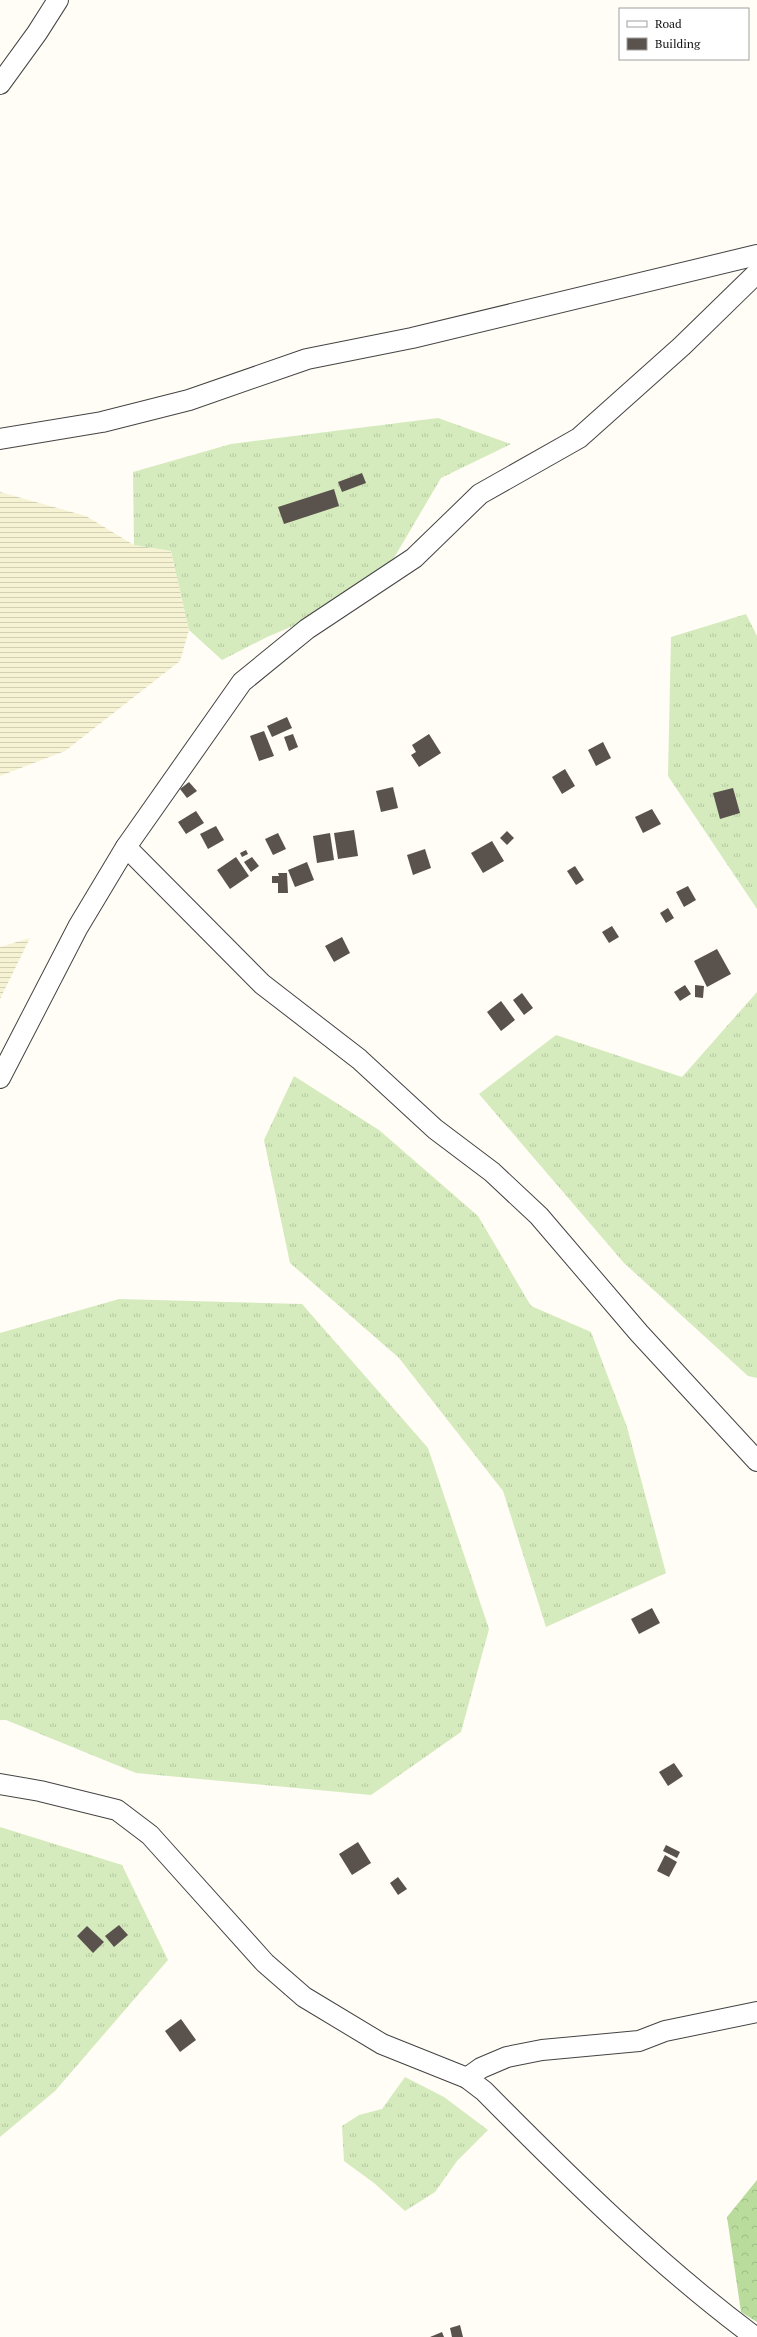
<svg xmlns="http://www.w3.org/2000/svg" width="757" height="2337" viewBox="0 0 757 2337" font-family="'PT Serif',serif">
	<defs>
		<pattern id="farmland-rules" width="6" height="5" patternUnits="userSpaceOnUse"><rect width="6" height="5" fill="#f6f3d4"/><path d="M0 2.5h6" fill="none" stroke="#d2cfb5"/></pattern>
		<pattern id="grass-tufts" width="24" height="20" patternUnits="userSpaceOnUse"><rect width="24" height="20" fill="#d5ebbd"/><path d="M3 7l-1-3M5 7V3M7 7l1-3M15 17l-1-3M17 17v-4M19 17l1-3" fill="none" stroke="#b6c8a1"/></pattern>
		<pattern id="forest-crowns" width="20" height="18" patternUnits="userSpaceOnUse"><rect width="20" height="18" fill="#b9dc9c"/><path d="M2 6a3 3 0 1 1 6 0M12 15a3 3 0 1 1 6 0" fill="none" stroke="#9ebc85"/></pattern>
	</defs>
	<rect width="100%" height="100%" fill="#fffdf5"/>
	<g fill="url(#farmland-rules)">
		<path d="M0,492L86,516L134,545L171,551L189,630L180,661L65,751L0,776Z"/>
		<path d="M30,938L0,999V947Z"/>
	</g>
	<g fill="url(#grass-tufts)">
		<path d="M438,418L511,444L441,478L391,563L312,618L267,637L222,660L189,630L171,551L134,545L133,472L231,444Z"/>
		<path d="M746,614L757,636V909L668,776L671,637Z"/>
		<path d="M757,992V1378L748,1376L624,1263L479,1094L556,1035L682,1077Z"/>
		<path d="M294,1076L379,1130L478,1216L531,1306L591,1332L627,1427L666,1573L546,1627L503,1491L399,1358L290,1263L264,1140Z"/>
		<path d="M119,1299L302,1304L428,1448L489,1629L461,1732L371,1795L136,1773L6,1720H0V1333Z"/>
		<path d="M0,1827L122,1865L168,1960L55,2091L0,2137Z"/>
		<path d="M405,2077L444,2097L488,2130L457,2161L435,2192L405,2211L374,2183L344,2161L342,2126L359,2115L382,2109Z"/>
	</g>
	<path fill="url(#forest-crowns)" d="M757,2180V2322L741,2312L727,2217Z"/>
	<g fill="#5a524d">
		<path d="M362,473L366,483L342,492L338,482Z"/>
		<path d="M334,489L339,506L284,524L278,507Z"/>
		<path d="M287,717L292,728L272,737L267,726Z"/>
		<path d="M264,731L274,756L259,761L250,736Z"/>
		<path d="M293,734L298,747L289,751L284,737Z"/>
		<path d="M429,734L441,753L419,767L411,755L416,752L412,745Z"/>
		<path d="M603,742L611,758L596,766L588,750Z"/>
		<path d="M565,769L575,786L562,794L552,777Z"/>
		<path d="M189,782L197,791L187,798L180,789Z"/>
		<path d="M393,787L398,808L381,812L376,791Z"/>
		<path d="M733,788L740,813L720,819L713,793Z"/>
		<path d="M652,809L661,824L643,833L635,817Z"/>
		<path d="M196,811L204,823L186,834L178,822Z"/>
		<path d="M216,826L224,840L208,849L200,834Z"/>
		<path d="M354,830L358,856L338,859L334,833Z"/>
		<path d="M507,831L514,838L507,845L500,838Z"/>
		<path d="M278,833L286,849L273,855L265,839Z"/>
		<path d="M330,833L334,860L317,863L313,836Z"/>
		<path d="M492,841L504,861L483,873L471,853Z"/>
		<path d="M425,849L431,868L413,875L407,855Z"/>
		<path d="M246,850L248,854L242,857L240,853Z"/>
		<path d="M236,857L249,876L230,889L217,870Z"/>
		<path d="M252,857L259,866L251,872L244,862Z"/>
		<path d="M307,862L314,880L295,887L288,870Z"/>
		<path d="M575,866L584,880L576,885L567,871Z"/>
		<path d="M278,873H287L288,893H278V883H272V876H279Z"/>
		<path d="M688,886L696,900L684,907L676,892Z"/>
		<path d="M668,908L674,918L666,923L660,913Z"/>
		<path d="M612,926L619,937L609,943L602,932Z"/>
		<path d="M342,937L350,953L334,962L325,946Z"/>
		<path d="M717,949L731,974L707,987L694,961Z"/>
		<path d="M685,985L691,994L680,1001L674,992Z"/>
		<path d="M695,985L704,986L703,998L695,997Z"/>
		<path d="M522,993L533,1008L524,1015L513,1000Z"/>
		<path d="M501,1001L515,1020L501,1031L487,1012Z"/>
		<path d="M652,1608L660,1623L639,1634L631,1619Z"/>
		<path d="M674,1763L683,1776L668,1786L659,1772Z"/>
		<path d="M358,1842L371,1863L352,1875L339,1854Z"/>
		<path d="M666,1845L680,1852L677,1858L663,1851Z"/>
		<path d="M665,1855L677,1862L669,1877L657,1871Z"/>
		<path d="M398,1877L407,1889L398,1895L390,1883Z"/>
		<path d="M119,1925L128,1935L114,1947L105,1936Z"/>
		<path d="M87,1926L104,1942L93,1953L77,1936Z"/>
		<path d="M181,2019L196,2040L180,2052L165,2031Z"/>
		<path d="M460,2325L463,2337H452L450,2328Z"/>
		<path d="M442,2332L444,2337H430Z"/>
	</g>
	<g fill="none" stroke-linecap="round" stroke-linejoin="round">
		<defs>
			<g id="minor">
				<path d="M0,84L37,33L58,0"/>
				<path d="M0,439L102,422L189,400L307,359L412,338L757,255"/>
				<path d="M126,847L262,984L359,1059L435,1129L492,1172L539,1216L639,1333L757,1461"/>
				<path d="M0,1078L78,927L126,847L242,682L307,629L414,558L480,494L579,438L682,346L757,273"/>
				<path d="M0,1784L40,1791L117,1810L150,1835L265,1963L304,1997L382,2044L467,2078L484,2091C569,2177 657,2264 755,2337"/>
				<path d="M467,2078L481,2068L507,2057L542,2050L639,2041L665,2031L757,2012"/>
			</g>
		</defs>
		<use href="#minor" stroke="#444" stroke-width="22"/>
		<use href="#minor" stroke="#fff" stroke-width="20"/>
	</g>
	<rect x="619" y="8" width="130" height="52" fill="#ffffff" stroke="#a0a0a0"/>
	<rect x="627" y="21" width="20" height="6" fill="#ffffff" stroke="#a0a0a0"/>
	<text x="655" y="28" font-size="12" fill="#111111">Road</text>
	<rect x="627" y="38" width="20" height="12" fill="#5a524d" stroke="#a0a0a0"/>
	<text x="655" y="48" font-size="12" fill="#111111">Building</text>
</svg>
